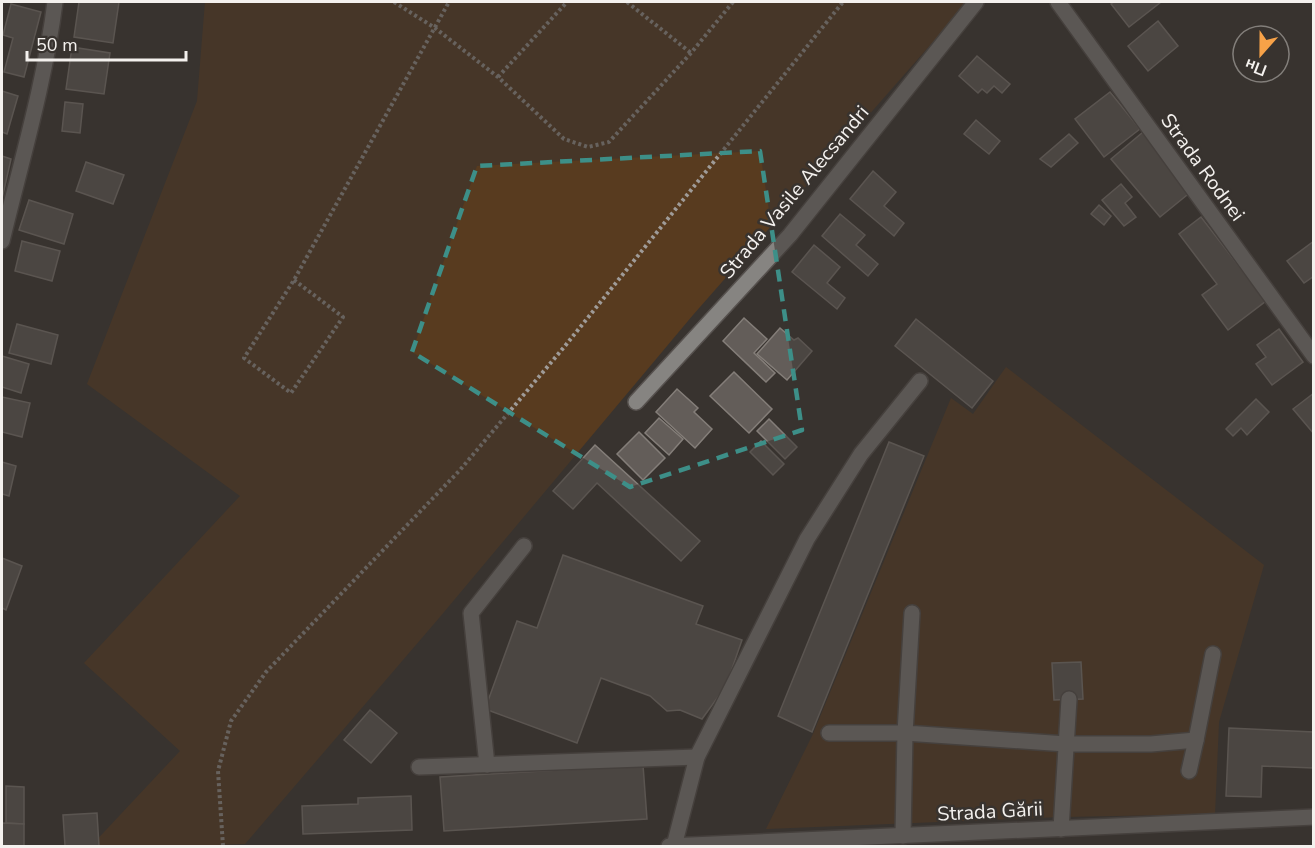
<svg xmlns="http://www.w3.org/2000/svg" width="1315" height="848" viewBox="0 0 1315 848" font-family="'Nunito Sans',sans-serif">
	<rect width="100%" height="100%" fill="#38332f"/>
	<g fill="#583b1f">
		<path d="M205,2H968L693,315L439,618L245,844L187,846H91L180,751L84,663L240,496L87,384L197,101Z"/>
		<path d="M1006,367L1264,565L1219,722L1215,814L1062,817L766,829L813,734L951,398L973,414Z"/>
	</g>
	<g fill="#635d59" stroke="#847e79" stroke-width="1.5">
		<path d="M79,2H119L113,43L74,37Z"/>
		<path d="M1114,2H1161L1129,27L1111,4Z"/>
		<path d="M11,4L41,12L24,77L4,72L13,38L3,35Z"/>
		<path d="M1158,21L1178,46L1148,71L1128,46Z"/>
		<path d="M72,47L110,53L104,94L66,89Z"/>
		<path d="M977,56L1010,84L1002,93L994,86L987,93L982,89L978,93L959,76Z"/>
		<path d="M2,91L18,96L7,134L2,132Z"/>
		<path d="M1110,92L1140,129L1104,157L1075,119Z"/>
		<path d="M65,102L83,104L80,133L62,131Z"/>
		<path d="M976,120L1000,141L989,154L964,134Z"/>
		<path d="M1143,132L1192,191L1160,217L1111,159Z"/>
		<path d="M1069,134L1078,143L1051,167L1040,159Z"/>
		<path d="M2,156L11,159L2,199Z"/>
		<path d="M86,162L124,175L113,204L76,191Z"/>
		<path d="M873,171L896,192L884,206L904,223L894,236L850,199Z"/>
		<path d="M1121,184L1132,197L1125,203L1136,217L1124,226L1102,200Z"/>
		<path d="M29,200L73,214L64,244L19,230Z"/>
		<path d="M1099,205L1111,216L1104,225L1091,214Z"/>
		<path d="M840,214L865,235L856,245L878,264L868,276L822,236Z"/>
		<path d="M1201,217L1266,301L1228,330L1202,295L1217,284L1179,234Z"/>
		<path d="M22,241L60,251L52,281L15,271Z"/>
		<path d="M1314,241V276L1304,283L1287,261Z"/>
		<path d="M814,245L840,267L827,283L845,298L837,309L792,272Z"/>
		<path d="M744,318L767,339L754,353L775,373L766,382L723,341Z"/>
		<path d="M916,319L993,381L972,408L895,346Z"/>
		<path d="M17,324L58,335L51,364L9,353Z"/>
		<path d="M780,328L794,340L798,338L812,351L787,380L757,354Z"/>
		<path d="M1279,329L1303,362L1272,385L1256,364L1266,357L1257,345Z"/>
		<path d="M2,356L29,364L21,393L2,387Z"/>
		<path d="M734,372L772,409L749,433L710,396Z"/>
		<path d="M677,389L698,408L694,412L712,429L695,448L656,412Z"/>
		<path d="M1314,393V434L1293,409Z"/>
		<path d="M2,397L30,403L22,437L2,432Z"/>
		<path d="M1256,399L1269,412L1247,435L1241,428L1233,436L1226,429Z"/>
		<path d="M659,418L683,439L669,455L645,433Z"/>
		<path d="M769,419L797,447L785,459L757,431Z"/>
		<path d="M639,432L665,458L643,480L617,454Z"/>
		<path d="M761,441L784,464L773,475L750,452Z"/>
		<path d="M889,442L924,456L812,732L778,716Z"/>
		<path d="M595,445L700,541L681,561L597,483L573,509L553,491Z"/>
		<path d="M2,462L16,466L9,496L2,494Z"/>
		<path d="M563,555L703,606L696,624L742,640L726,686L702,719L680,710L667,711L650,696L601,678L577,743L485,709L517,621L537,628Z"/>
		<path d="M2,558L22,566L6,610L2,608Z"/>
		<path d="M1081,662L1083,699L1054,700L1052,663Z"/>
		<path d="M370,710L397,733L371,763L344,740Z"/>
		<path d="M1229,728L1314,732L1313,768L1262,766L1261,797L1226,796Z"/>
		<path d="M643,765L647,819L444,831L440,777Z"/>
		<path d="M6,786L24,787V824L6,823Z"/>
		<path d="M411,796L412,830L303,834L302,806L358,804V798Z"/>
		<path d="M97,813L99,846H65L63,815Z"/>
		<path d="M2,823L24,824V846H2Z"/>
	</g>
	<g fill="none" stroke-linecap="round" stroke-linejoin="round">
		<defs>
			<g id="minor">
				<path d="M1058,2L1314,356"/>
				<path d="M2,241C21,162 45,82 55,2"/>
				<path d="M636,402L790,235L976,2"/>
				<path d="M912,613L905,733L1066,744H1151L1196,740L1213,654"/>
				<path d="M829,733H905L903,836"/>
				<path d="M487,765L471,613L524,546"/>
				<path d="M419,767L697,757"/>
				<path d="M1189,771L1196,740"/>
				<path d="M1061,829L1069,699"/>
				<path d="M669,846L1314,817"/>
				<path d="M674,846L697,757L807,539L861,454L920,381"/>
			</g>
		</defs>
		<use href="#minor" stroke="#56514e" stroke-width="18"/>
		<g stroke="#9f9b98" stroke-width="4" stroke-dasharray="3 3" stroke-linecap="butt">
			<path d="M394,2L435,28L498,77L564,139L588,147L609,142L691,53L733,2"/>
			<path d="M627,2L691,53"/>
			<path d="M498,77L567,2"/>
			<path d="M294,280L343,317L291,393L244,358L294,280L449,2"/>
			<path d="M223,846L218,771L231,721L266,672L460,470L565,346L843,2"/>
		</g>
		<use href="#minor" stroke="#868481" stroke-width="15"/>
	</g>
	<path d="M0 0H1315V848H0ZM760,151L802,430L630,487L412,352L477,166Z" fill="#38332f" fill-opacity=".55" fill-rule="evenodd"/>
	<path fill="none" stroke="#3d8f88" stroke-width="4.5" stroke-dasharray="12 8" stroke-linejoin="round" d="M760,151L802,430L630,487L412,352L477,166Z"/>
	<g text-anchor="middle" stroke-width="5" stroke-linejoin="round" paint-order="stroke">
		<g font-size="20" fill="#f4f1ee" stroke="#38332f">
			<text transform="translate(1203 167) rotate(54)" y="7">Strada Rodnei</text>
			<text transform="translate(794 192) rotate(-50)" y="7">Strada Vasile Alecsandri</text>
			<text transform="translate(990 811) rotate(-3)" y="7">Strada Gării</text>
		</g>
	</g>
	<rect width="1315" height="848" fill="none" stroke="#f4f1ee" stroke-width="6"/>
	<g transform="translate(1261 54) rotate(201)"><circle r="28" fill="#38332f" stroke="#837f7b" stroke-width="1.5"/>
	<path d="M0-4.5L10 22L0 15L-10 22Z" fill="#f7a248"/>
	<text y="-9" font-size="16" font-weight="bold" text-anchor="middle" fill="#f4f1ee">Пн</text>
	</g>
	<path d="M27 51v9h159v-9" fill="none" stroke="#f4f1ee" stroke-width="3"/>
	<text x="36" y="51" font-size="18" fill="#f4f1ee" stroke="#38332f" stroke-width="4.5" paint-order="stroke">50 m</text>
</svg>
